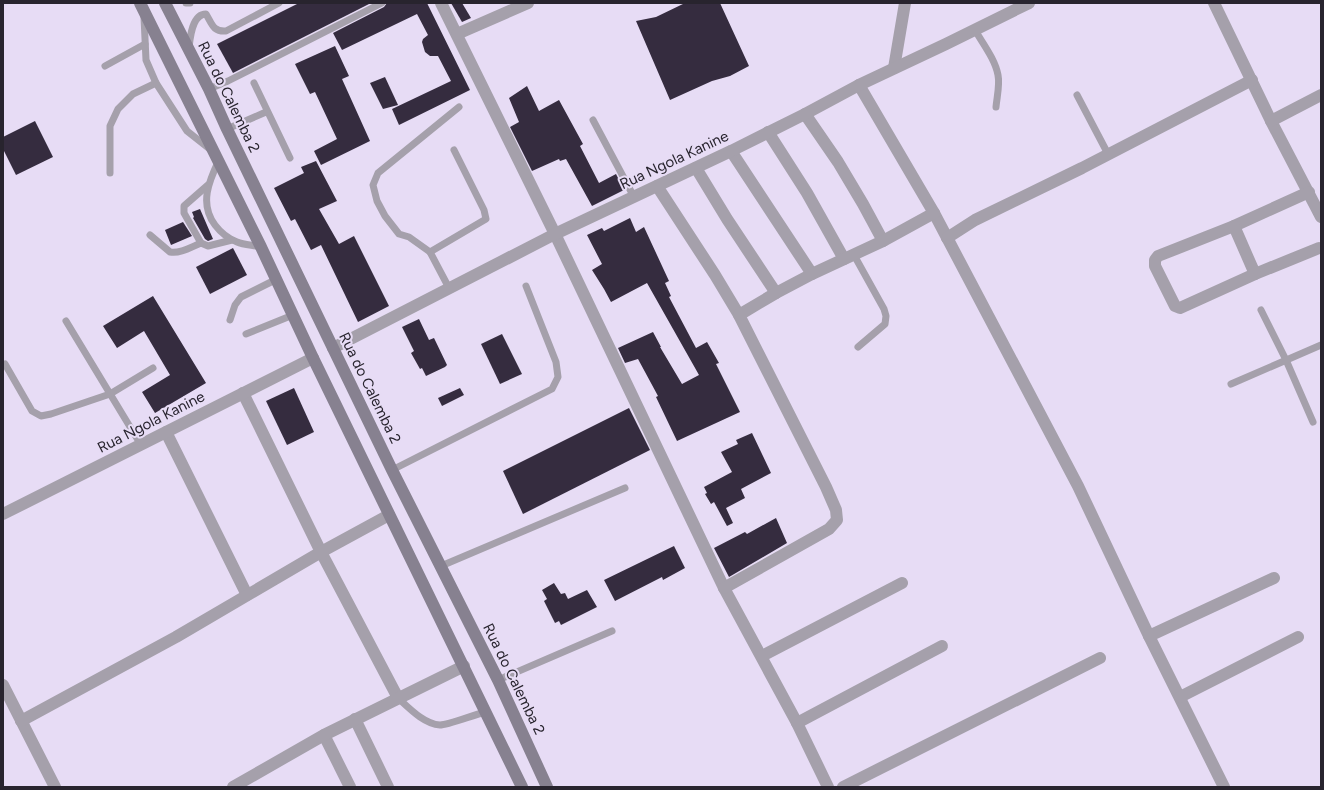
<svg xmlns="http://www.w3.org/2000/svg" width="1324" height="790" viewBox="0 0 1324 790" font-family="Figtree,sans-serif">
	<rect width="100%" height="100%" fill="#e7dcf5"/>
	<g fill="#352c3f">
		<path d="M299,3H371L233,73L217,44Z"/>
		<path d="M387,3H427L470,90L399,125L392,109L451,81L438,56H430L425,52L422,42L423,39L428,35L417,14L342,50L333,33L384,7Z"/>
		<path d="M451,3H462L471,18L462,22Z"/>
		<path d="M685,3H720L749,66L730,76L712,81L670,100L636,21L656,17Z"/>
		<path d="M335,46L349,76L342,79L370,141L321,165L314,151L337,139L315,92L310,94L295,64Z"/>
		<path d="M385,77L398,105L383,109L370,83Z"/>
		<path d="M527,86L539,111L559,100L583,144L580,146L599,183L616,174L624,190L592,206L566,159L560,161L559,159L532,171L510,127L519,122L509,98Z"/>
		<path d="M35,121L53,157L16,175L3,149V137Z"/>
		<path d="M316,161L337,201L319,209L339,244L354,236L389,306L358,322L321,245L311,250L295,219L291,221L274,188L304,173L301,167Z"/>
		<path d="M200,209L213,239L208,241L205,239L193,218L194,217L192,212Z"/>
		<path d="M630,218L636,232L644,227L669,281L665,283L671,296L669,297L696,348L707,342L719,363L716,364L740,412L677,441L656,397L658,396L638,359L625,363L618,348L653,332L661,347H660L682,384L699,375L647,283L611,302L604,289L592,270L602,264L587,235L602,228L604,231Z"/>
		<path d="M183,222L192,236L171,245L165,230Z"/>
		<path d="M233,248L247,275L210,294L196,267Z"/>
		<path d="M153,296L206,383L155,413L142,392L170,375L144,331L117,348L103,326Z"/>
		<path d="M419,319L429,340L434,338L447,365L445,367L426,376L422,368L420,369L411,353L414,351L402,327Z"/>
		<path d="M502,334L522,374L500,384L481,344Z"/>
		<path d="M294,388L314,432L287,445L266,401Z"/>
		<path d="M460,388L464,395L442,406L438,398Z"/>
		<path d="M629,408L650,450L523,514L503,471Z"/>
		<path d="M752,433L771,473L741,489L745,498L726,508L733,523L727,526L714,502L711,504L705,494L707,493L704,487L732,472L721,452L738,444L736,440Z"/>
		<path d="M776,518L787,543L729,577L714,548L745,532L747,534Z"/>
		<path d="M674,546L685,568L663,580L662,577L615,601L604,580Z"/>
		<path d="M554,583L561,594L565,593L568,599L587,590L597,607L561,625L559,621L555,623L544,601L547,599L542,590Z"/>
	</g>
	<g fill="none" stroke-linecap="round" stroke-linejoin="round">
		<g stroke="#a5a0ab" stroke-width="7">
			<path d="M186,3H190"/>
			<path d="M144,17L146,60L156,83L187,131L211,150"/>
			<path d="M975,30C983,44 995,59 998,75C1000,85 997,96 996,107"/>
			<path d="M189,48C190,38 192,14 206,14C212,24 213,32 226,31L279,3"/>
			<path d="M105,66L145,44"/>
			<path d="M254,83L290,158"/>
			<path d="M209,89L228,81L382,3"/>
			<path d="M1077,95L1108,154"/>
			<path d="M593,120L634,197"/>
			<path d="M227,129L266,112"/>
			<path d="M219,160C209,181 199,204 215,225C221,233 227,238 237,242C244,245 253,245 261,247"/>
			<path d="M110,173V126L118,109L133,94L156,83"/>
			<path d="M208,185L184,206V213L201,243L208,246L232,240"/>
			<path d="M150,235L170,252C180,254 191,247 201,243"/>
			<path d="M430,252L486,219L484,210L454,150"/>
			<path d="M854,255L884,309L886,316L885,324L858,347"/>
			<path d="M449,288L430,252L409,237L399,234L385,216L377,201L373,185L378,173L459,107"/>
			<path d="M1261,310L1286,360L1313,422"/>
			<path d="M230,320L235,305L241,297L277,279"/>
			<path d="M66,321L141,445"/>
			<path d="M246,334L293,315"/>
			<path d="M5,364L32,411L41,416L51,414L110,394L153,368"/>
			<path d="M1231,384L1321,345"/>
			<path d="M392,470L552,389L558,377L556,362L526,286"/>
			<path d="M441,566L625,488"/>
			<path d="M498,680L612,631"/>
			<path d="M398,698C409,708 424,724 440,725C448,725 476,714 486,712"/>
		</g>
		<g stroke="#a5a0ab" stroke-width="12">
			<path d="M441,3L555,234L724,588L797,723L828,787"/>
			<path d="M1214,3L1271,121L1321,217"/>
			<path d="M457,34L528,3"/>
			<path d="M894,68L905,3"/>
			<path d="M859,85L934,213L1078,486L1149,636L1224,787"/>
			<path d="M805,114L838,162L863,204L883,241"/>
			<path d="M1271,121L1321,95"/>
			<path d="M768,132L807,193L844,259"/>
			<path d="M731,151L812,274"/>
			<path d="M696,168L727,219L776,293"/>
			<path d="M657,186L715,275L739,315L826,487L836,510L837,520L829,529L724,588"/>
			<path d="M1309,192L1234,226L1158,256L1155,260V266L1175,306L1180,308L1255,274L1319,248"/>
			<path d="M1234,226L1255,274"/>
			<path d="M947,238L975,220L1082,168L1252,80"/>
			<path d="M739,315L776,293L812,274L883,241L934,213"/>
			<path d="M333,348L555,234L731,151L805,114L859,85L946,44L1029,3"/>
			<path d="M243,393L321,552L398,698"/>
			<path d="M166,432L247,595"/>
			<path d="M3,514L313,358"/>
			<path d="M1149,636L1274,578"/>
			<path d="M762,656L902,583"/>
			<path d="M3,685L55,787"/>
			<path d="M1180,697L1298,637"/>
			<path d="M355,719L388,787"/>
			<path d="M21,721L176,637L321,552L389,515"/>
			<path d="M797,723L942,646"/>
			<path d="M324,735L350,787"/>
			<path d="M233,787L324,735L464,666"/>
			<path d="M843,787L1100,658"/>
		</g>
		<g stroke="#878190" stroke-width="12">
			<path d="M140,3L261,247L313,358L522,787"/>
			<path d="M165,3L209,89L227,129L392,470L498,680L547,787"/>
		</g>
	</g>
	<g text-anchor="middle" stroke-width="4" stroke-linejoin="round" paint-order="stroke">
		<g font-size="15" fill="#28242e" stroke="#e7dcf5">
			<text transform="translate(229 97) rotate(64)" y="5">Rua do Calemba 2</text>
			<text transform="translate(674 160) rotate(-25)" y="5">Rua Ngola Kanine</text>
			<text transform="translate(370 388) rotate(64)" y="5">Rua do Calemba 2</text>
			<text transform="translate(151 422) rotate(-27)" y="5">Rua Ngola Kanine</text>
			<text transform="translate(514 679) rotate(64)" y="5">Rua do Calemba 2</text>
		</g>
	</g>
	<rect width="1324" height="790" fill="none" stroke="#28242e" stroke-width="8"/>
</svg>
